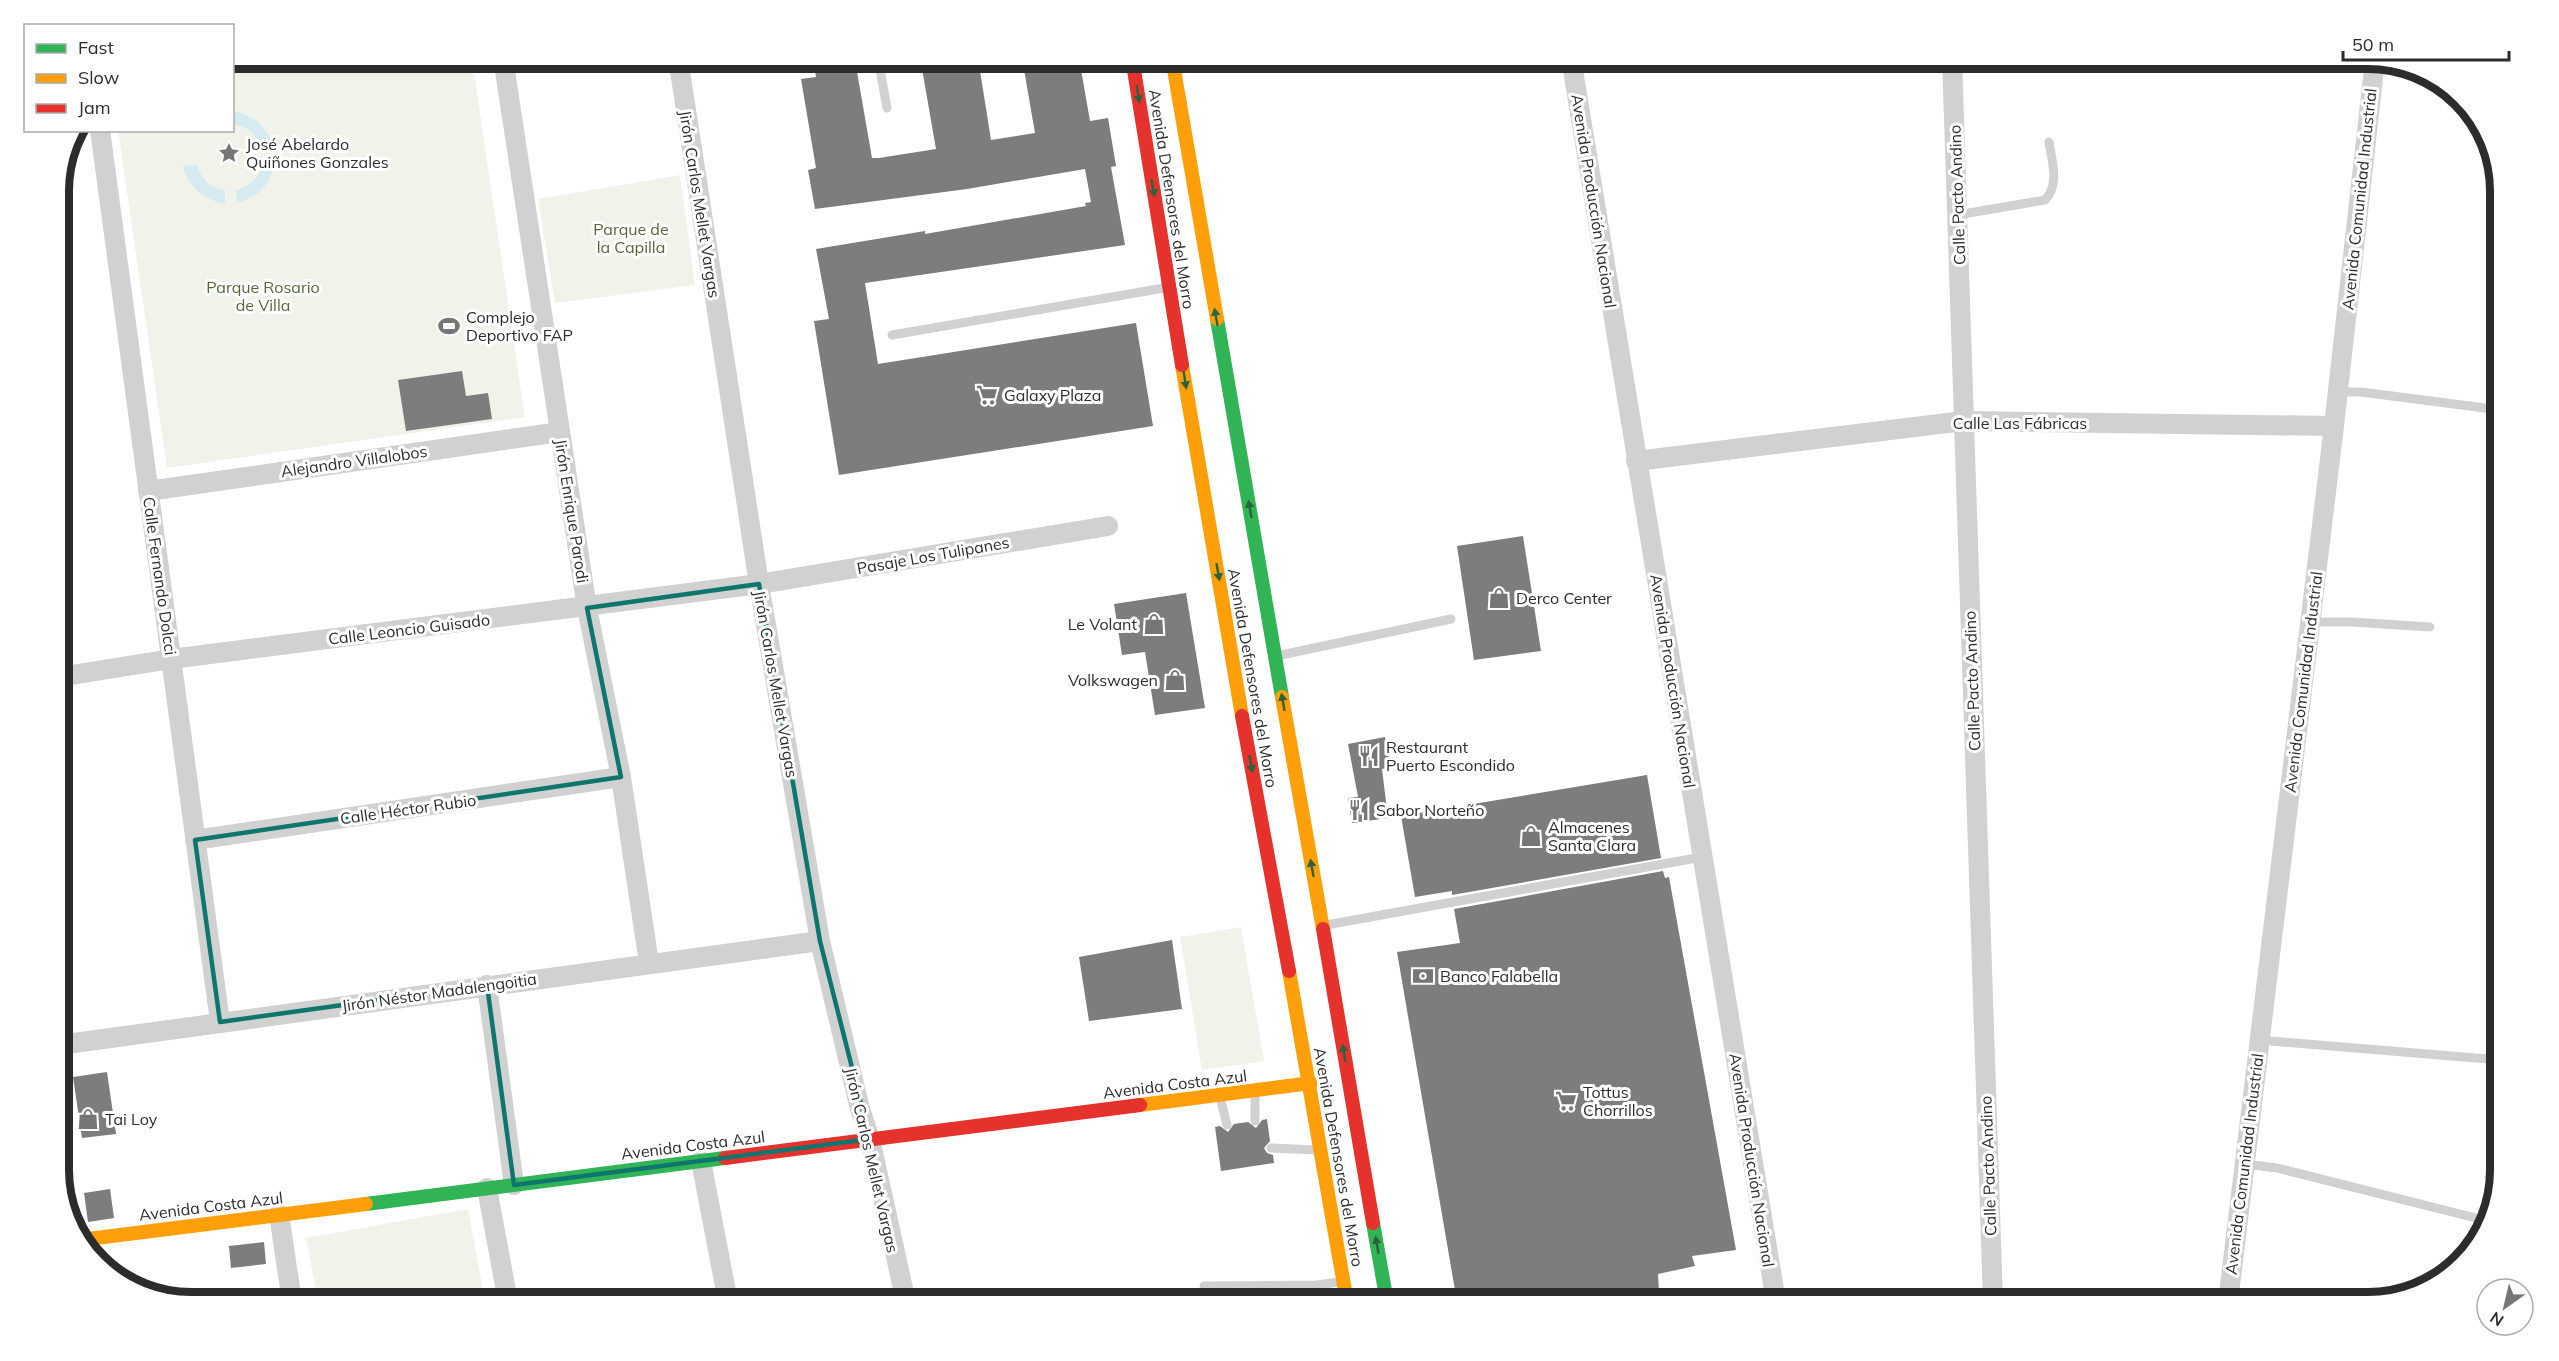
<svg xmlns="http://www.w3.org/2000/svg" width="2559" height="1361" viewBox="0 0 2559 1361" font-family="Mulish,sans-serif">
	<rect width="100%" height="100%" fill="#fff"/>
	<g fill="#f1f3ea">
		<path d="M233,59H472L525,417L167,468L118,131L232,130Z"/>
		<path d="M680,175L695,285L555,303L538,199Z"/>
		<path d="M1241,927L1264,1061L1202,1070L1180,937Z"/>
		<path d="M468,1209L485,1302H318L306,1238Z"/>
	</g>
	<g fill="#d6eaf1">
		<path d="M233,111C255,116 267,127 275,149L262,150C258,135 248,126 233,124Z"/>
		<path d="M263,160L275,161C271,184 259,197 237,203L236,190C251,186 261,176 263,160Z"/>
		<path d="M197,165C201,179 211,189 225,190V204C203,199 189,188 183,166Z"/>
	</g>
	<g fill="#7d7d7d">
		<path d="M813,58H844L846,68L856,66L872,158H879L936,149L921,63L936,58H978L991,140L1035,133L1022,58H1079L1090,121L1108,118L1116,166L1111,167L1125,245L865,283L878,364L1136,323L1153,426L839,475L814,321L829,319L816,249L925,231V234L1086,206L1085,203L1091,202L1085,169L967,189L815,209L808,170L816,168L801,79L816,77Z"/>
		<path d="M462,371L466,396L488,393L492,419L406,431L398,380Z"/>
		<path d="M1523,536L1541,651L1474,660L1457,546Z"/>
		<path d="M1186,593L1205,708L1155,715L1145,652L1122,655L1114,604Z"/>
		<path d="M1385,737L1391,767L1382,769L1388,818L1352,823L1348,798L1358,797L1348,744Z"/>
		<path d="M1647,775L1661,858L1452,895V891L1415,897L1401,816Z"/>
		<path d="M1663,871L1665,878L1669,877L1736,1250L1692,1256L1695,1266L1658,1274L1659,1291L1610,1294L1611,1302H1457L1397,952L1460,943L1454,909Z"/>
		<path d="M1172,940L1182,1009L1089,1021L1079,957Z"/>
		<path d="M107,1072L116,1134L82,1138L73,1077Z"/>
		<path d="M1267,1119L1270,1141L1264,1148L1267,1153L1273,1155L1274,1163L1221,1171L1215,1127L1220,1126L1228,1132L1234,1124L1248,1122L1256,1128L1262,1120Z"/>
		<path d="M110,1189L114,1218L88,1222L84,1193Z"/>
		<path d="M264,1242L266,1264L231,1268L229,1246Z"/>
	</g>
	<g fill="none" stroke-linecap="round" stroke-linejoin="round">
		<g stroke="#d1d1d1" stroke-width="9">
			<path d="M878,58L887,108"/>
			<path d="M1957,215L2045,200C2060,184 2052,162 2049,142"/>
			<path d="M892,335L1164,288"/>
			<path d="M2338,392H2361L2485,408"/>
			<path d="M2310,622H2352L2430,627"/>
			<path d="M1281,655L1451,619"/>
			<path d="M1326,925L1702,857"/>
			<path d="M2259,1040L2500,1060"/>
			<path d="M1220,1097L1227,1125"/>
			<path d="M1255,1121V1094"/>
			<path d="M1271,1148L1317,1150"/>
			<path d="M2244,1164L2277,1168L2488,1221"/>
			<path d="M1204,1286L1317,1285L1338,1282"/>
		</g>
		<g stroke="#d1d1d1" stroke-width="20">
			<path d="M503,58L587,608L621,777L649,963"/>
			<path d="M678,58L759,584L820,941L860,1109L870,1139L906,1302"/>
			<path d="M1571,58L1776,1302"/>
			<path d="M1952,58L1993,1302"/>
			<path d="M100,130L220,1022"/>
			<path d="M1636,461L1964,421L2334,426"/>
			<path d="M148,491L560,432"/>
			<path d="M59,677L171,659L759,584L1108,526"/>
			<path d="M195,840L621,777"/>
			<path d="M487,985L514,1185"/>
			<path d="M59,1045L820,941"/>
			<path d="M701,1161L728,1302"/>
			<path d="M487,1188L508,1302"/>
			<path d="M279,1214L292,1302"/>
			<path d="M2228,1302L2334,426L2375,60"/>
		</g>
		<g stroke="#30b455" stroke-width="14">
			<path d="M1217,319L1282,697"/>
			<path d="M366,1204L725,1158"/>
			<path d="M1373,1223L1387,1302"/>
		</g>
		<g stroke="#ff9f0a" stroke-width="14">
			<path d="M1172,58L1217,319"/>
			<path d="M1182,365L1242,716"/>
			<path d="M1282,697L1323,929"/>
			<path d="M1289,971L1347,1302"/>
			<path d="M1140,1105L1311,1083"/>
			<path d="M80,1240L366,1204"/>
		</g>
		<g stroke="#e5322d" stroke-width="14">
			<path d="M1132,58L1182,365"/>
			<path d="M1242,716L1289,971"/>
			<path d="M1323,929L1373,1223"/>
			<path d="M725,1158L1140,1105"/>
		</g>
	</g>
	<defs><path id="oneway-solid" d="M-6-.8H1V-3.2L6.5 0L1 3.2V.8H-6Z" transform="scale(1.5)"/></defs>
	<g fill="#2e623c">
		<use href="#oneway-solid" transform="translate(1138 94) rotate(81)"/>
		<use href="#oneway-solid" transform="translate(1153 188) rotate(80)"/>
		<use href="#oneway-solid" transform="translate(1216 317) rotate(-100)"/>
		<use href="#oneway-solid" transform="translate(1185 380) rotate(81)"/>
		<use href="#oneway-solid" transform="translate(1250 509) rotate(-100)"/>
		<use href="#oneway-solid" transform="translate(1218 572) rotate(80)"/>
		<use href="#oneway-solid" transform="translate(1283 702) rotate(-100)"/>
		<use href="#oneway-solid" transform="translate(1251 764) rotate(80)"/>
		<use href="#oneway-solid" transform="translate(1312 868) rotate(-100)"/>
		<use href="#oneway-solid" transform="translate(1344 1053) rotate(-100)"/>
		<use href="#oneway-solid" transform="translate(1377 1245) rotate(-100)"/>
	</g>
	<path fill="none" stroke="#0f766e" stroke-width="4.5" stroke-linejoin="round" d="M759,584L820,941L870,1139L514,1185L487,985L220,1022L195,840L621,777L587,608Z"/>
	<defs>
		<symbol id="sight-bare" viewBox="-9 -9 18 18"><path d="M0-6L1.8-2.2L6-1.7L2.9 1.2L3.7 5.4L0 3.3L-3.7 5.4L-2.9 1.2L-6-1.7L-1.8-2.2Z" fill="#767676" stroke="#fff" stroke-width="2.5" paint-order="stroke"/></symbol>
		<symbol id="stadium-bare" viewBox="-9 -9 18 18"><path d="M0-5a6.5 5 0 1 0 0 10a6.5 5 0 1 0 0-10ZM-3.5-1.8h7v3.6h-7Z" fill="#767676" stroke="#fff" stroke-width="2.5" paint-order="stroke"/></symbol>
		<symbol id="supermarket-bare" viewBox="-9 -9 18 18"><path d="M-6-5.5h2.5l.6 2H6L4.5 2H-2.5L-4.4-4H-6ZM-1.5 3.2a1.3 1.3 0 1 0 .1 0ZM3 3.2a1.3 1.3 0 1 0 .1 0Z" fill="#767676" stroke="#fff" stroke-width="2.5" paint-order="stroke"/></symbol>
		<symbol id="shop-bare" viewBox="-9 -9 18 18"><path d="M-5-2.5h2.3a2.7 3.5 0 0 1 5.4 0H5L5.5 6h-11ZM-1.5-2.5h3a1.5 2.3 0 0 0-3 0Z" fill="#767676" stroke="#fff" stroke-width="2.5" paint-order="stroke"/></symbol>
		<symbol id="restaurant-bare" viewBox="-9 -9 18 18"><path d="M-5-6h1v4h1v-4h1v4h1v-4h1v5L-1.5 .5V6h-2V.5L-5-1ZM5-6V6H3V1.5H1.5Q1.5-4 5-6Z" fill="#767676" stroke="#fff" stroke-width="2.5" paint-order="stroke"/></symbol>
		<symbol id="bank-bare" viewBox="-9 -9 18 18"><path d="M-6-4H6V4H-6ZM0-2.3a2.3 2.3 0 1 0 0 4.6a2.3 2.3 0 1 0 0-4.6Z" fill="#767676" stroke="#fff" stroke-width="2.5" paint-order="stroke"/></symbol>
	</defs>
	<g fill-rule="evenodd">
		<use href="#sight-bare" x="214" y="138" width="30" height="30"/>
		<use href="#stadium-bare" x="434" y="311" width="30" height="30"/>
		<use href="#supermarket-bare" x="972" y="380" width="30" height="30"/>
		<use href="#shop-bare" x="1484" y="583" width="30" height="30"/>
		<use href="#shop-bare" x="1139" y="609" width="30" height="30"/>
		<use href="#shop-bare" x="1160" y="665" width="30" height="30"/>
		<use href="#restaurant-bare" x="1354" y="741" width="30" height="30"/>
		<use href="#restaurant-bare" x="1344" y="795" width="30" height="30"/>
		<use href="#shop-bare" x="1516" y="821" width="30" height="30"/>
		<use href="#bank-bare" x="1408" y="961" width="30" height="30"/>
		<use href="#supermarket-bare" x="1551" y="1086" width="30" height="30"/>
		<use href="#shop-bare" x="73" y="1104" width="30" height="30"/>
	</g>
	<g text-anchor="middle" stroke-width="6" stroke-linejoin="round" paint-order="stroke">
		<g font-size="16" fill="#2c2c2c" stroke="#fff" text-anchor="start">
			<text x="246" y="150">José Abelardo<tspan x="246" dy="18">Quiñones Gonzales</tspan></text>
			<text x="466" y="323">Complejo<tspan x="466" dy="18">Deportivo FAP</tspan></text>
			<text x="1004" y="401">Galaxy Plaza</text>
			<text x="1516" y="604">Derco Center</text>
			<text x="1137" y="630" text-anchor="end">Le Volant</text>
			<text x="1158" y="686" text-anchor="end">Volkswagen</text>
			<text x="1386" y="753">Restaurant<tspan x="1386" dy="18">Puerto Escondido</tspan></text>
			<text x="1376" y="816">Sabor Norteño</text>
			<text x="1548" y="833">Almacenes<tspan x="1548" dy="18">Santa Clara</tspan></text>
			<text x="1440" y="982">Banco Falabella</text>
			<text x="1583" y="1098">Tottus<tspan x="1583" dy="18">Chorrillos</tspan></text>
			<text x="105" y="1125">Tai Loy</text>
		</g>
		<g font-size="16" fill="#2c2c2c" stroke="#fff">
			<text transform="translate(1957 195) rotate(-92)" y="6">Calle Pacto Andino</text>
			<text transform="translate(1172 199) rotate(81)" y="6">Avenida Defensores del Morro</text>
			<text transform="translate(2359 199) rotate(-84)" y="6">Avenida Comunidad Industrial</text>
			<text transform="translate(1594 201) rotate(81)" y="6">Avenida Producción Nacional</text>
			<text transform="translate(700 204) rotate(81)" y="6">Jirón Carlos Mellet Vargas</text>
			<text x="2020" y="429">Calle Las Fábricas</text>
			<text transform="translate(354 461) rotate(-8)" y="6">Alejandro Villalobos</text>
			<text transform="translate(572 511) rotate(81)" y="6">Jirón Enrique Parodi</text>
			<text transform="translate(933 555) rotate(-10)" y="6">Pasaje Los Tulipanes</text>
			<text transform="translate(160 576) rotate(82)" y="6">Calle Fernando Dolcci</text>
			<text transform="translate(409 629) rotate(-7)" y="6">Calle Leoncio Guisado</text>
			<text transform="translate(1253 678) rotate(80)" y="6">Avenida Defensores del Morro</text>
			<text transform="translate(1673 681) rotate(81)" y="6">Avenida Producción Nacional</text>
			<text transform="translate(1972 681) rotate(-92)" y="6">Calle Pacto Andino</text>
			<text transform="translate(2303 682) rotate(-83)" y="6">Avenida Comunidad Industrial</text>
			<text transform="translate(776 684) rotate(80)" y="6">Jirón Carlos Mellet Vargas</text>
			<text transform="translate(408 809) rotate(-8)" y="6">Calle Héctor Rubio</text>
			<text transform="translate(439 992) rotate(-8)" y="6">Jirón Néstor Madalengoitia</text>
			<text transform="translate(1175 1084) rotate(-7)" y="6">Avenida Costa Azul</text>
			<text transform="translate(693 1145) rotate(-7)" y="6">Avenida Costa Azul</text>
			<text transform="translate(1339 1157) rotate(80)" y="6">Avenida Defensores del Morro</text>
			<text transform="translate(872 1160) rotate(77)" y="6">Jirón Carlos Mellet Vargas</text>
			<text transform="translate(1752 1160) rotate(81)" y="6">Avenida Producción Nacional</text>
			<text transform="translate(2244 1164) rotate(-83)" y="6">Avenida Comunidad Industrial</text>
			<text transform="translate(1988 1166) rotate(-92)" y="6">Calle Pacto Andino</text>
			<text transform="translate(211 1206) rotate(-7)" y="6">Avenida Costa Azul</text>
		</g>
		<g font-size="16" fill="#566839" stroke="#fff">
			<text x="631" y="235">Parque de<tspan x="631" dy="18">la Capilla</tspan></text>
			<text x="263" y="293">Parque Rosario<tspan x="263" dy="18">de Villa</tspan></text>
		</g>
	</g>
	<path d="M0 0H2559V1361H0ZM191 69H2368A122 122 0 0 1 2490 191V1170A122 122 0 0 1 2368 1292H191A122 122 0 0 1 69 1170V191A122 122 0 0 1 191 69Z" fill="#fff" fill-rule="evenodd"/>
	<path fill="none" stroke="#2c2c2c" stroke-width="8" d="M191 69H2368A122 122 0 0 1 2490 191V1170A122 122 0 0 1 2368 1292H191A122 122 0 0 1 69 1170V191A122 122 0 0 1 191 69Z"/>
	<rect x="24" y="24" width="210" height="108" fill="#ffffff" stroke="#ababab" stroke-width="1.5"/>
	<rect x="36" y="44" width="30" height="9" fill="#30b455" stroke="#ababab" stroke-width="1.5"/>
	<text x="78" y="54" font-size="18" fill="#2c2c2c">Fast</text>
	<rect x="36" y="74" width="30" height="9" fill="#ff9f0a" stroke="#ababab" stroke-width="1.5"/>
	<text x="78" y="84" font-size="18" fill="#2c2c2c">Slow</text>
	<rect x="36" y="104" width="30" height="9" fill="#e5322d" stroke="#ababab" stroke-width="1.5"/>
	<text x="78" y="114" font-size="18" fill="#2c2c2c">Jam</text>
	<g transform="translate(2505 1307) rotate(214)"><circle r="28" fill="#ffffff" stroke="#ababab" stroke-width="1.5"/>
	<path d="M0-4.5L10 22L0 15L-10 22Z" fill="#767676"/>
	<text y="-9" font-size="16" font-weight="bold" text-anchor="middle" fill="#2c2c2c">N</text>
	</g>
	<path d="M2343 51v9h166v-9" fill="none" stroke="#2c2c2c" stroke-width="3"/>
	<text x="2352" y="51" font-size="18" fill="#2c2c2c" stroke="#ffffff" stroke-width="4.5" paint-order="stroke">50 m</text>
</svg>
